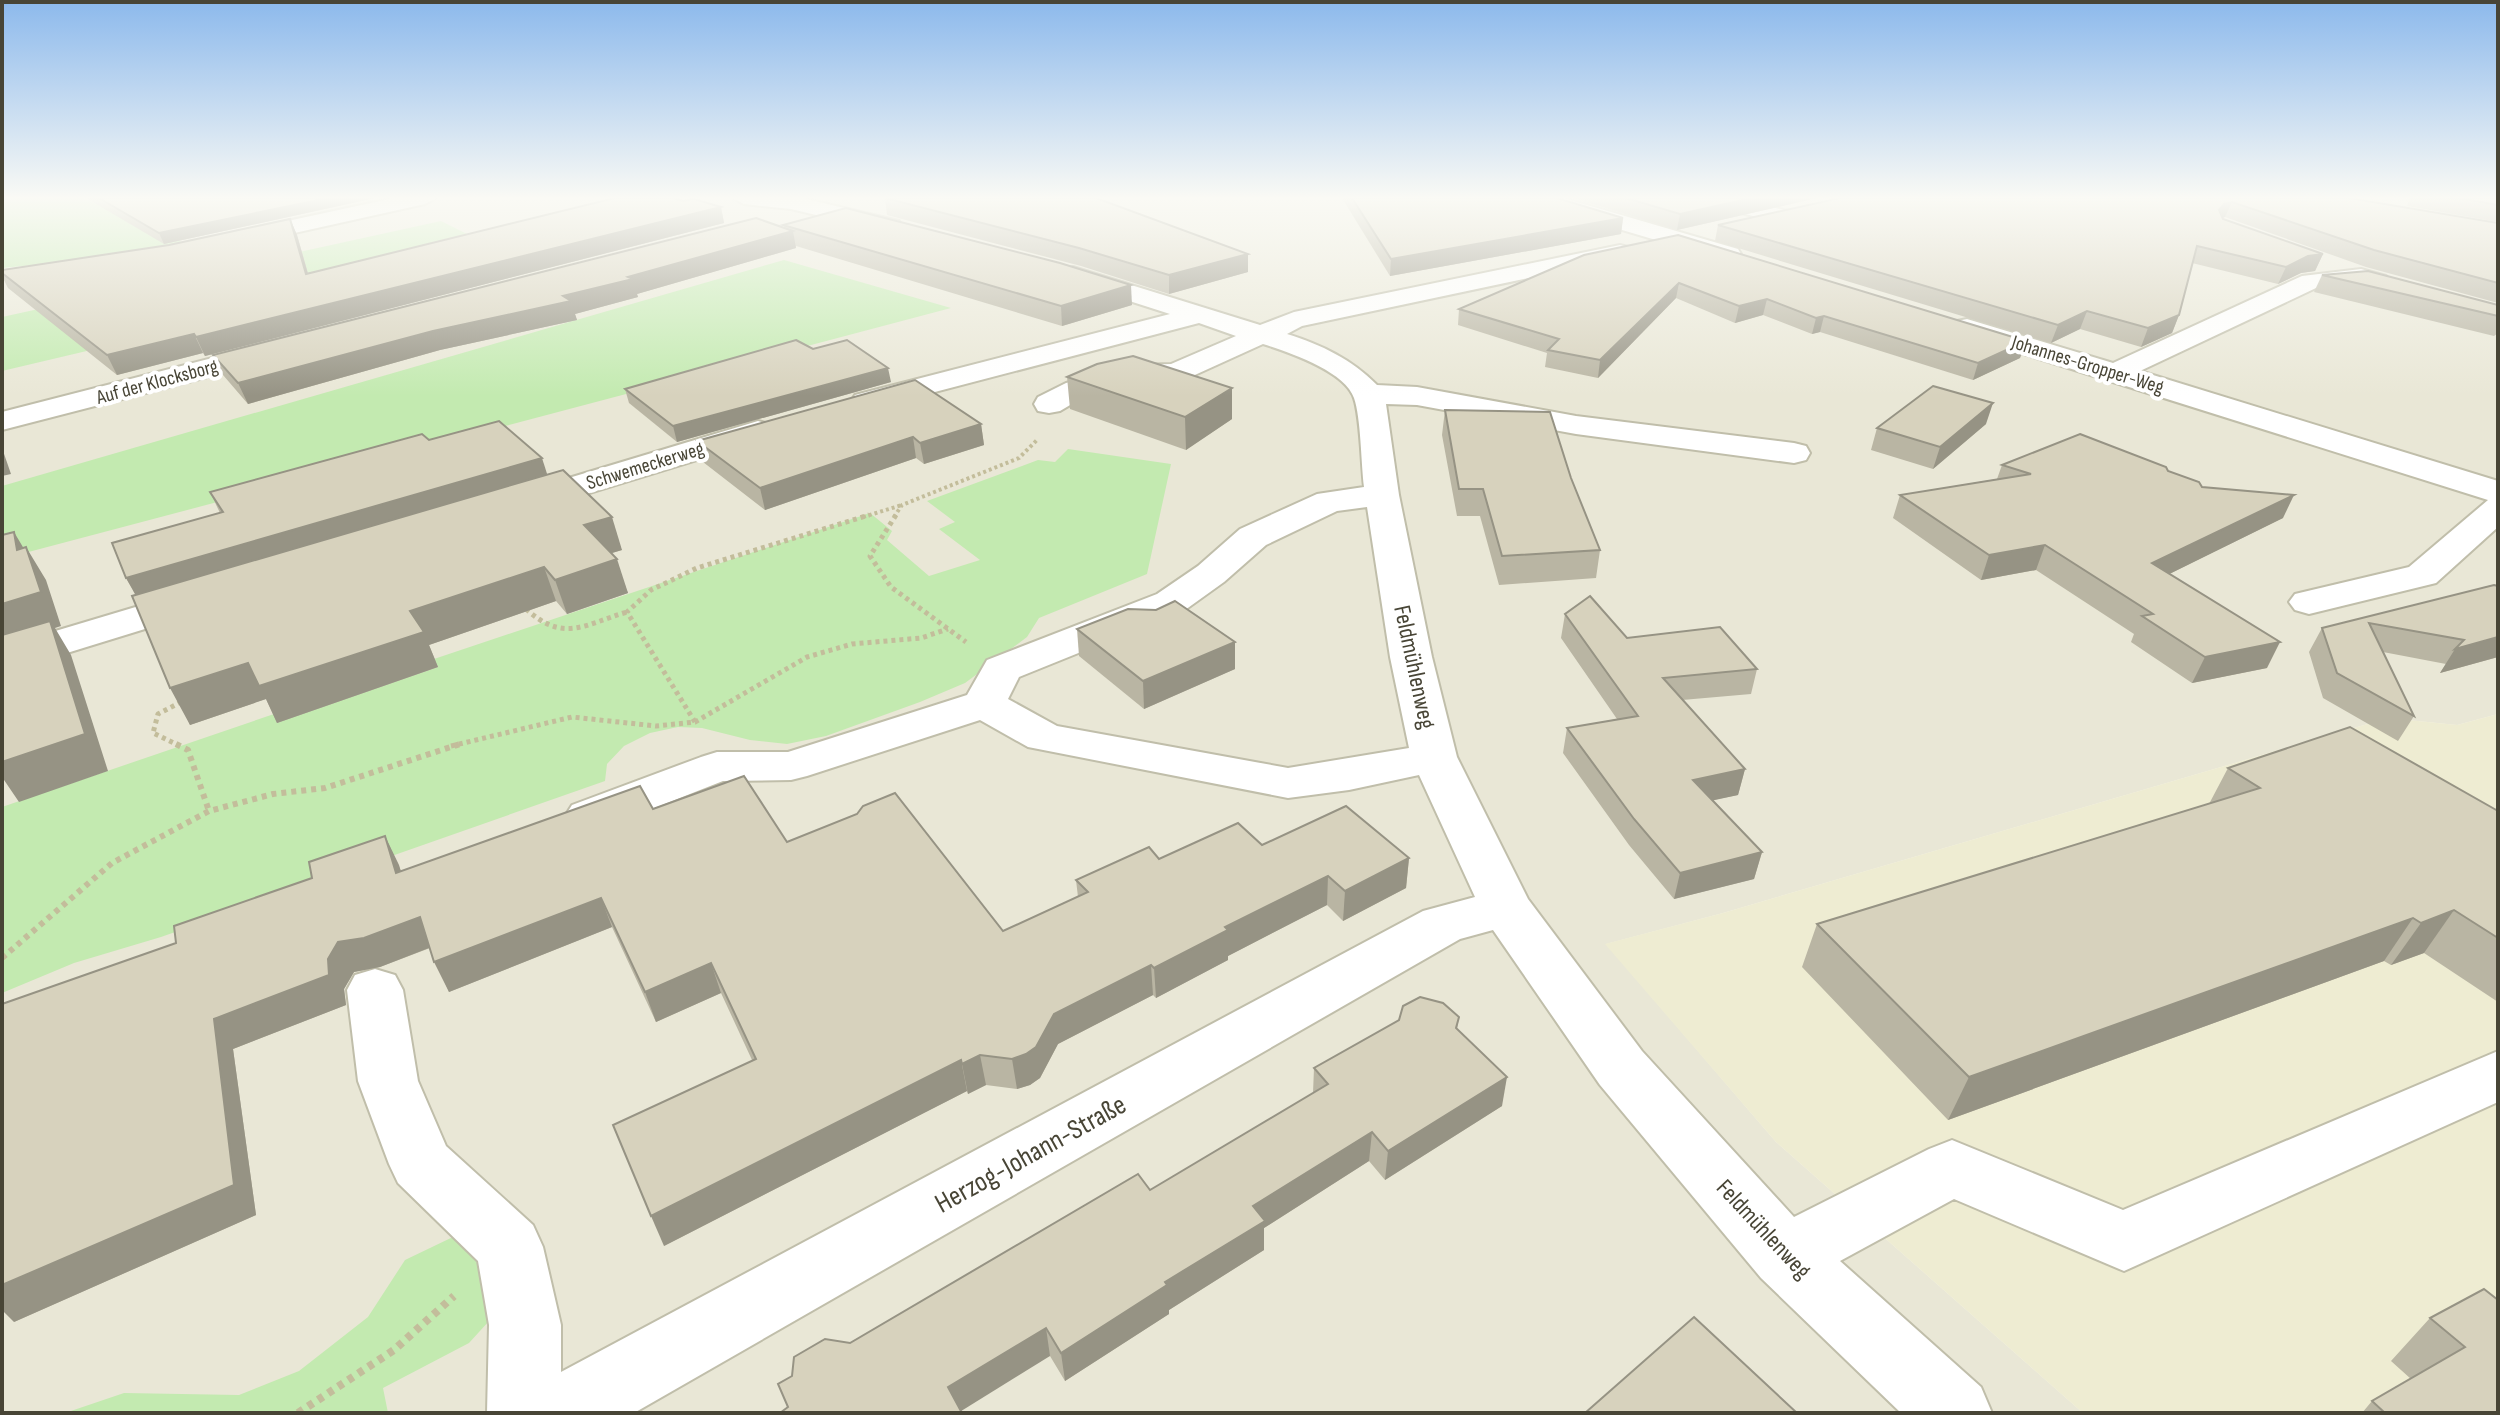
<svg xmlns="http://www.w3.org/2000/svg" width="2500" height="1415" viewBox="0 0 2500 1415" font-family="'Sofia Sans Condensed',sans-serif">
	<rect width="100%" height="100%" fill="#f5f3e8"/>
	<path fill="#e9e7d6" d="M85,198H2498V714L2457,725L2388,718L1723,913L1606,944L1776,1142L2083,1413H2V269L66,263L186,243Z"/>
	<path fill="#eeecd2" d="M2498,714V1413H2083L1776,1142L1605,944L1723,913L2388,718L2457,725Z"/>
	<g fill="#c3eab0">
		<path d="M2,198H83L184,243L67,262L2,268Z"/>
		<path d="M441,221L483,242L577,235L2,371V317Z"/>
		<path d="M784,260L951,308L2,559V486Z"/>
		<path d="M1068,449L1171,464L1147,574L1039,618L1027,637L965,683L920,702L826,736L787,744L750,740L702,728L678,727L650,733L624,746L607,764L605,781L161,937L74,963L2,993V807L274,714L278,722L438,667L434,659L870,513L892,531L887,540L929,576L980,560L939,529L955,522L927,501L1038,460L1055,462Z"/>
		<path d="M455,1236L484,1268L500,1309L469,1343L383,1388L388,1413H65L124,1393L239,1395L299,1371L368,1317L405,1260Z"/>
	</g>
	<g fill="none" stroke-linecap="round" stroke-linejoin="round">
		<path fill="#a3c1f3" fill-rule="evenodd" d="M2,198H12L2,202Z"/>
		<defs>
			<g id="minor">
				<path d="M394,198H436L425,204L236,246L228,244L224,239L228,234L236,232Z"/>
				<path d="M733,198H802L899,221L902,226L899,231L891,233L791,209L744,204Z"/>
				<path d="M1528,198H1563L1738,249L1741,254L1738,259H1720L1531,203Z"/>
				<path d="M1700,198H1737L1788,211L1791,216L1780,223L1703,203Z"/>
				<path d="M1620,245L1628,247L1632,252L1628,257L1302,326L1287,334C1322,345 1351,359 1377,385L1417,387L1576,416L1794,443L1806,446L1810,453L1806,460L1794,463L1576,434L1417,405L1386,404L1399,495L1432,657L1457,757L1528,899L1642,1051L1794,1217L1929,1149L1952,1140L2123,1210L2498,1051V1102L2124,1271L1954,1199L1840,1261L1981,1387L1992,1413H1901L1761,1278L1600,1085L1493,930L1460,939L634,1413H487L489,1325L478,1261L398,1183L389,1164L358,1081L347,990L355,975L375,969L395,975L403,990L418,1081L446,1146L533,1225L543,1247L561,1325V1372L1423,911L1475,897L1419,775L1349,790L1288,798L1028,747L980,720L807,776L791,780L723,781L606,827L589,832L572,827L565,816L572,805L701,757L717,752H788L967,695L987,660L1157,594L1198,566L1240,529L1317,494L1364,487C1361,463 1361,418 1354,398C1345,371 1288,352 1263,344L1186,379L1139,383L1087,395L1060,411L1049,413L1038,411L1034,404L1038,397L1066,383L1139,365L1171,364L1236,336L1199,323L866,410L855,407L851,401L855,395L1170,314L1064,280L1060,275L1064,270L1073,267L1260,325L1294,312ZM1367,507L1390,657L1409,748L1288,768L1057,726L1008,699L1019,677L1185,610L1224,582L1266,545L1337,511Z"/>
				<path d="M2361,269L2386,276L2390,281L2386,286L2377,289L2361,285L2316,288L2140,371L2498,481V527L2436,583L2309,614L2295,610L2289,602L2295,594L2409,567L2488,500L1957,333L1953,327L1957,321L1967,319L2113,363L2302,276Z"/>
				<path d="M275,342L285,345L289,351L285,357L2,430V412Z"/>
				<path d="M758,421L769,424L774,431L769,438L521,514L509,510L503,503L509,496Z"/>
				<path d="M199,588L213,592L219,600L213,608L2,673V647Z"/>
			</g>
		</defs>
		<use href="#minor" stroke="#c0beaa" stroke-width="4"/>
		<g stroke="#c3bd9b" stroke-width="4" stroke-dasharray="3 3" stroke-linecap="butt">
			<path d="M863,517L902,505"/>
			<path d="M894,517L902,505L1019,458L1037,440"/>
		</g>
		<g stroke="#c3bd9b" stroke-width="5" stroke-dasharray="4 4" stroke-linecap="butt">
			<path d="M896,515L870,556L891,587L966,642"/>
			<path d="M526,609C564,643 583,625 627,612"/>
			<path d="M695,722L627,612L651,590L697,568L869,515"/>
			<path d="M180,746L153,733L158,714L181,702"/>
			<path d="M451,746L572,717L656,726L695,722L807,657L852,644L921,638L948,629"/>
		</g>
		<g stroke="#c3bd9b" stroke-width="6" stroke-dasharray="5 5" stroke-linecap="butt">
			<path d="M176,744L188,750L209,811"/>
			<path d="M2,958L112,863L209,811L273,794L325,788L460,744"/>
		</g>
		<path stroke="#c3bd9b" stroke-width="8" stroke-dasharray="6 6" stroke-linecap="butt" d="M298,1413L394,1350L454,1296"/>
		<use href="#minor" fill="#fff" fill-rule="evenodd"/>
	</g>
	<g fill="#b9b5a3">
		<path d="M86,198H375L164,244Z"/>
		<path d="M885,198L1248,254V272L1169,294L1081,266L887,215Z"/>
		<path d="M1342,198H1557L1623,218L1621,234L1390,276Z"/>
		<path d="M1573,198H1817L1677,230Z"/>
		<path d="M1840,198H2349L2498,223V303L2366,267L2225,217L2223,218V219L2323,254L2315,271L2301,273L2278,284L2192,263L2179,315L2172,333L2141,347L2080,329L2051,343L1715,241L1718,225Z"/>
		<path d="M2410,198H2498V222L2407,206Z"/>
		<path d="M683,201L721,207L724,223L205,356L203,353L117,375L8,288L2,276V270L169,245L290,219L297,235L308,273Z"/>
		<path d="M783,225L1132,305L1062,326L796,246V248L637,294L638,297L575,314L577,320L440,350L248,404L223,375L213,355L784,227Z"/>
		<path d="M1584,255L2026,341L2020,358L1973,380L1820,332L1812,334L1763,315L1735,323L1676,298L1598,378L1545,367L1547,353L1458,325L1459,309Z"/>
		<path d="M2322,275L2498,305V333L2494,336L2314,292Z"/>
		<path d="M813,349L891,382L677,442L629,403L625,389Z"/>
		<path d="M1067,377L1232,419L1186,450L1070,409Z"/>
		<path d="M1445,410L1600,550L1596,578L1499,585L1480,516H1457L1442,435Z"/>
		<path d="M981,424L984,445L924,464L916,458L765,510L703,462L697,441Z"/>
		<path d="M1986,424L1933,469L1871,450L1877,428Z"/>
		<path d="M429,440L547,474L622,550L612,553L628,593L567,614L556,601L429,645L438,667L277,723L266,699L190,725L136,595L126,578L220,513L210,492Z"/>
		<path d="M2002,465L2168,471L2202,487L2283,518L2169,574L2267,668L2192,683L2131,642L2134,634L2036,570L1981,580L1893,518L1900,495L1997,479Z"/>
		<path d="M2494,585L2498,657L2440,673L2446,664L2383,652L2414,716L2398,741L2323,698L2309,652L2322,628Z"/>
		<path d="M1156,610L1235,669L1144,709L1079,656L1077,629Z"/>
		<path d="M1565,614L1627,638L1757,669L1751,694L1682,700L1745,769L1738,795L1713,800L1762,852L1754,879L1674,899L1629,845L1563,753L1567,728L1617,719L1561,638Z"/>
		<path d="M2228,768L2498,811V1002L2424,953L2391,965L2384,961L1948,1120L1802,967L1817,924L2209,804Z"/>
		<path d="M653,809L787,842L1003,931L1078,897L1076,880L1159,859L1262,845L1409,858L1406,888L1343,921L1327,905L1228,956V960L1156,998L1153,995L1058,1044L1040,1078L1030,1085L1017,1089L986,1085L968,1094L967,1091L664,1246L752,1060L721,993L656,1022L612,927L449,992L430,948L380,967L354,972L344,989L346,1005L233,1049L256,1215L14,1322L176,943L312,878L385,836L401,871Z"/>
		<path d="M1459,1017L1457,1029L1502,1106L1385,1180L1369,1161L1264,1228V1250L1169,1310V1314L1065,1381L1050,1356L788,1408L778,1384L850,1343L1150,1190L1313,1093L1314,1068Z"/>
		<path d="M2498,1300V1413H2362L2372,1401L2411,1379L2391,1361L2430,1318Z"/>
	</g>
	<g fill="#969384">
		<path d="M328,198H375L164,244L159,233Z"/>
		<path d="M1752,198H1817L1677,230L1680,214Z"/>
		<path d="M2232,202L2225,217L2217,219L2219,210L2224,204Z"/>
		<path d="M721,207L724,223L205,356L196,337Z"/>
		<path d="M1623,218L1621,234L1390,276L1391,259Z"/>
		<path d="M290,219L297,235L313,292L306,274Z"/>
		<path d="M793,231L796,248L637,294L638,297L575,314L577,320L440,350L248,404L238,383L563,296L628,277Z"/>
		<path d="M1248,254V272L1169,294V275Z"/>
		<path d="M2323,254L2315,271L2301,273L2278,284L2286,267L2308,256Z"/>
		<path d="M1679,283L1676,298L1598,378L1600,360Z"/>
		<path d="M1131,285L1132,305L1062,326L1061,306Z"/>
		<path d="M1767,299L1763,315L1735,323L1739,306Z"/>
		<path d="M2087,311L2080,329L2051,343L2058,325Z"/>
		<path d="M2179,315L2172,333L2141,347L2148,328Z"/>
		<path d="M1824,316L1820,332L1812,334L1816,318Z"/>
		<path d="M194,334L203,353L117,375L107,355Z"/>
		<path d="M2026,341L2020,358L1973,380L1978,363Z"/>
		<path d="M888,368L891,382L677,442L673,426Z"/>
		<path d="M1232,388V419L1186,450L1185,417Z"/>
		<path d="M1993,403L1986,424L1933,469L1940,447Z"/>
		<path d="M981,424L984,445L924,464L920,443Z"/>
		<path d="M913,437L916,458L765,510L760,488Z"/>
		<path d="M2,448L11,474L2,476Z"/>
		<path d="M542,458L549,480L140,603L126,578Z"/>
		<path d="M2294,495L2283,518L2141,588L2152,563Z"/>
		<path d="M612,517L622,550L595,558L584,525Z"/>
		<path d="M14,532L30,559L26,547L46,580L61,626L55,628L71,655L108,771L19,802L2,777V604L17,550Z"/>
		<path d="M2045,545L2036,570L1981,580L1989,555Z"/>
		<path d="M617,559L628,593L567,614L555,580Z"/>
		<path d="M544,567L556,601L429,645L438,667L277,723L266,699L190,725L170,688Z"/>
		<path d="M2498,637V657L2440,673L2455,649Z"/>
		<path d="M1235,642V669L1144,709L1143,681Z"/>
		<path d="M2280,642L2267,668L2192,683L2205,657Z"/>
		<path d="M1745,769L1738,795L1687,806L1693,780Z"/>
		<path d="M385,836L399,865L410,902L396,873Z"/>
		<path d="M1762,852L1754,879L1674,899L1680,873Z"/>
		<path d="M1409,858L1406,888L1343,921L1345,891Z"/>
		<path d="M1328,876L1327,905L1228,956V960L1156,998L1154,968L1225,927Z"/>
		<path d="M601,898L612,927L449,992L434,962Z"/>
		<path d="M2454,910L2424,953L2391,965L2421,923Z"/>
		<path d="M420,917L434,946L380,967L354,972L344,989L346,1005L233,1049L256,1215L14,1322L2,1310V1285L214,1019L338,942Z"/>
		<path d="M2413,918L2384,961L1948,1120L1969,1077Z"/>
		<path d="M711,963L721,993L656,1022L645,992Z"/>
		<path d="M1151,965L1153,995L1058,1044L1040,1078L1030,1085L1017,1089L1012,1059L1054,1014Z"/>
		<path d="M980,1055L986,1085L968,1094L962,1064Z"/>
		<path d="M961,1060L967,1091L664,1246L651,1216Z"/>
		<path d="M1507,1077L1502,1106L1385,1180L1388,1151Z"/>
		<path d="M1372,1132L1369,1161L1264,1228V1250L1169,1310V1314L1065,1381L1061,1353L1165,1282L1253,1206Z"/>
		<path d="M1046,1328L1050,1356L958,1413L948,1387Z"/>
	</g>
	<g fill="#d7d2bd" stroke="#969384" stroke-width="2">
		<path d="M99,198H328L159,233Z"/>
		<path d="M615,198H673L683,201L694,199L721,207L196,337L194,334L107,355L2,273V270L169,245L290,219L306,274Z"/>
		<path d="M885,198H1096L1248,254L1169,275L1079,248Z"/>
		<path d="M1352,198H1557L1623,218L1391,259Z"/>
		<path d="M1626,198H1752L1680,214Z"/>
		<path d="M1840,198H2349L2498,223V283L2374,250L2232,202L2224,204L2219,210L2223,219L2323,254L2308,256L2286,267L2197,246L2179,315L2148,328L2087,311L2058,325L1718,225Z"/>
		<path d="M2459,198H2498V205Z"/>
		<path d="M846,208L1060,263L1131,285L1061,306L783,225Z"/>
		<path d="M756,218L793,231L628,277L633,279L563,296L571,301L433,331L238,383L213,355Z"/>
		<path d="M1678,235L2026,341L1978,363L1824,316L1816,318L1767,299L1739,306L1679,283L1600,360L1548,350L1559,339L1459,309L1584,255Z"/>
		<path d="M2368,271L2498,305V316L2322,275Z"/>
		<path d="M796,340L813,349L847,340L888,368L673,426L625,389Z"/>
		<path d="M1133,356L1232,388L1185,417L1067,377L1097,364Z"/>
		<path d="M915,380L981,424L920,443L913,437L760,488L697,441Z"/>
		<path d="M1933,386L1993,403L1940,447L1877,428Z"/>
		<path d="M1445,410L1550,412L1571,478L1600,550L1502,556L1483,489H1459Z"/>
		<path d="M499,421L542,458L126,578L112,543L223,512L210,492L422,434L429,440Z"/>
		<path d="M2080,434L2166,467L2168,471L2199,482L2202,487L2294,495L2152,563L2280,642L2205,657L2142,616L2153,614L2045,545L1989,555L1900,495L2031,474L2002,465Z"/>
		<path d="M563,470L612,517L584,525L617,559L555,580L544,567L410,611L424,632L259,686L248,663L170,688L132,596Z"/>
		<path d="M14,532L17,550L26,547L41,592L2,604V535Z"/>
		<path d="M2494,585L2498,586V637L2455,649L2464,640L2369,623L2414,716L2337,673L2322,628Z"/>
		<path d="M1590,596L1627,638L1720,627L1757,669L1663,678L1745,769L1693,780L1762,852L1680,873L1634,819L1567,728L1638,716L1565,614Z"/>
		<path d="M1175,601L1235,642L1143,681L1077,629L1128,609L1156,610Z"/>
		<path d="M50,621L85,734L2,762V635Z"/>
		<path d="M2350,727L2498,811V938L2454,910L2421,923L2413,918L1969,1077L1817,924L2260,788L2228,768Z"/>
		<path d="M744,776L787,842L857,814L863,806L895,793L1003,931L1088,892L1076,880L1149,847L1159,859L1238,823L1262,845L1346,806L1409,858L1345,891L1328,876L1225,927L1228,930L1154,968L1151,965L1054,1014L1036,1047L1026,1054L1012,1059L980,1055L962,1064L961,1060L651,1216L613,1125L756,1059L711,963L645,992L601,898L434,962L420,917L364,938L338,942L328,959L329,975L214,1019L234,1185L2,1285V1004L176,943L174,926L312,878L309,862L385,836L396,873L640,786L653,809Z"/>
		<path d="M1420,997L1443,1003L1459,1017L1456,1028L1507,1077L1388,1151L1372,1132L1253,1206L1265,1221L1165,1282L1167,1285L1061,1353L1046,1328L948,1387L962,1413H780L788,1407L778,1384L792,1376L794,1357L825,1339L850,1343L1138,1174L1150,1190L1328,1084L1314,1068L1399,1020L1403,1006Z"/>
		<path d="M2484,1289L2498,1300V1413H2385L2372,1401L2465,1347L2430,1318Z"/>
		<path d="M1694,1317L1797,1413H1585Z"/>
	</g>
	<linearGradient id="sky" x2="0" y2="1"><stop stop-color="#8cb9ec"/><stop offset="0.5" stop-color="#fafaf5"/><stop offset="1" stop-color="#fafaf5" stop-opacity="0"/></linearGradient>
	<rect width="2500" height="396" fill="url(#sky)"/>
	<g text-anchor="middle" stroke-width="8" stroke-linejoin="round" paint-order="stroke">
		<g font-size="20" fill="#484536" stroke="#fff">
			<text transform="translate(2088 364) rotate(17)" y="7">Johannes-Gropper-Weg</text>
			<text transform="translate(157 381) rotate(-15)" y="7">Auf der Klocksborg</text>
			<text transform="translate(645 465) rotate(-17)" y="7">Schwemeckerweg</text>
		</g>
		<g font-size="24" fill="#484536" stroke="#fff">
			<text transform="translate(1415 667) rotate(78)" y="8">Feldmühlenweg</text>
			<text transform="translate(1764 1229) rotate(47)" y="8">Feldmühlenweg</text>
		</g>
		<g font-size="28" fill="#484536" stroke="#fff">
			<text transform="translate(1030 1153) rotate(-29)" y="10">Herzog-Johann-Straße</text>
		</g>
	</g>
	<rect width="2500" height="1415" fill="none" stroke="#484536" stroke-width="8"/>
</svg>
